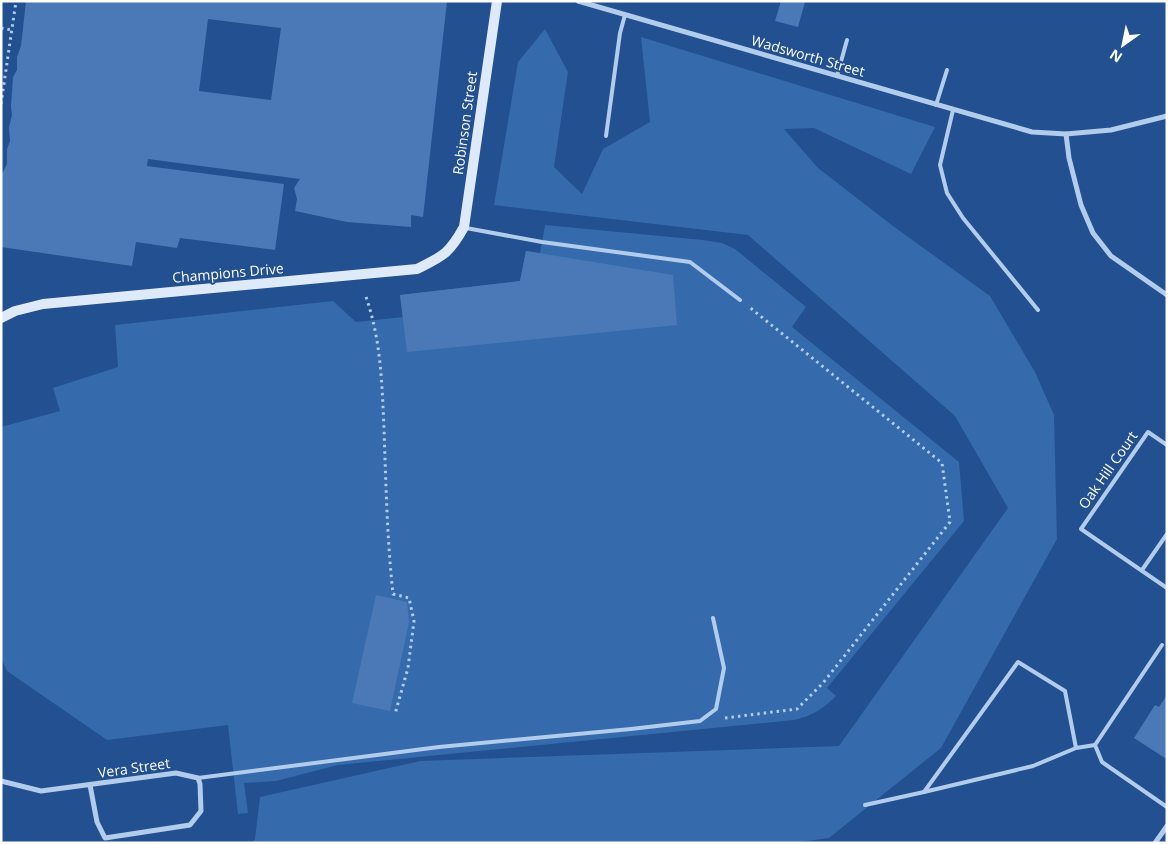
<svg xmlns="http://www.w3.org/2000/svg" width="1168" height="844" viewBox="0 0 1168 844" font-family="'Open Sans',sans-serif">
	<rect width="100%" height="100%" fill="#225090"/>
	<g fill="#356aad">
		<path d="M545,29L568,72L554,167L582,194L603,149L650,122L641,37L935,127L911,174L814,128L784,129L818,168L893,226L990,296L1035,372L1054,415L1057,539L941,748L829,838L792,843H252L255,839L260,797L420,761L839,746L1008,508L955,416L748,235L494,205L518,62Z"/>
		<path d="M545,225L703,240L722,243L735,249L806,307L792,327L959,462L964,521L827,688L836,696C823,709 812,716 794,720L338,765L276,781L244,783L248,813L238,814L228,725L107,740L7,671L1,657V427L60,411L53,388L118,367L115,325L333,301L356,322L403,317L400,295L520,281L526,251L540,253Z"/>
	</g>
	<g fill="#4b79b7" fill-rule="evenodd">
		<path d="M26,1H447L423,217L411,215V227L347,222L295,211L297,199L294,188L300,179L148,159L147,166L284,184L275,250L180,238L177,248L136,242L132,266L1,247L2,174L7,164V149L10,141L9,127L12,115L11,106L13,77L17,70V57L21,46ZM208,19L281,28L271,100L199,91Z"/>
		<path d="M781,1L805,2L798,27L775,21Z"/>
		<path d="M526,251L673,275L677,325L407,352L400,295L520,281Z"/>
		<path d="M376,595L407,602L409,622L390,711L352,703Z"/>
		<path d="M1167,695V756L1165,758L1134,738L1155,705L1159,707Z"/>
	</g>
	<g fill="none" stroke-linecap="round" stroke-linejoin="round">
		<g stroke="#b2ccec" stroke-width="3" stroke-dasharray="2.5 4" stroke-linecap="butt">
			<path d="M1,28L12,30"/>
			<path d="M1,104L16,1"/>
			<path d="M366,297C381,340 382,384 384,429C386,484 387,539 393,594L409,598L414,621L408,668L395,714"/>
			<path d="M725,718L797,709L823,683L950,522L942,463L748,306"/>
		</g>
		<g stroke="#b2ccec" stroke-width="4">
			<path d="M837,76L847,40"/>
			<path d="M936,105L947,70"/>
			<path d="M953,110L940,165L947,193L963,218L1038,310"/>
			<path d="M606,136L620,33L625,15"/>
			<path d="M466,228L542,242L690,262L740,300"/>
			<path d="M1167,445L1148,432L1081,529L1167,588"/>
			<path d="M1142,570L1167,534"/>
			<path d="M1162,645L1095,745L1102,762L1167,807"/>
			<path d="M1076,748L1065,691L1018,662L924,792L1033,766L1076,748L1095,745"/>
			<path d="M198,778L439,747L631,729L700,721L716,709L724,668L713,618"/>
			<path d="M865,805L924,792"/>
		</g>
		<g stroke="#b2ccec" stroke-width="5">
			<path d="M578,1L1032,132L1066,134L1111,130L1167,116"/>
			<path d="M1066,134L1069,158L1081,205L1093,233L1111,256L1167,295"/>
			<path d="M1,781L41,791L176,773L198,778L200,784L201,811L190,825L105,838L97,822L90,785"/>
			<path d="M1155,843L1167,826"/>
		</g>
		<path stroke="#deeaf9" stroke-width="10" d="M1,318L15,311L43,304L417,269C443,256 449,254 464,227L497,1"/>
	</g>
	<g text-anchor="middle" stroke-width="4" stroke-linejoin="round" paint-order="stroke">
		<g font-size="14" fill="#fff" stroke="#225090">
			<text transform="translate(808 56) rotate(16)" y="5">Wadsworth Street</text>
			<text transform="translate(465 123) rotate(-82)" y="5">Robinson Street</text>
			<text transform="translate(228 273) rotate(-5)" y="5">Champions Drive</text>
			<text transform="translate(1108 470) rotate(-55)" y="5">Oak Hill Court</text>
			<text transform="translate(134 768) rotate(-8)" y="5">Vera Street</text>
		</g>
	</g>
	<rect width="1168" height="844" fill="none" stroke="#ffffff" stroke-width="5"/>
	<g transform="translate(1123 45) rotate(213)" stroke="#225090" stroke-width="4" paint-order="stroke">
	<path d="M0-4L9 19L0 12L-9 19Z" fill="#ffffff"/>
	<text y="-8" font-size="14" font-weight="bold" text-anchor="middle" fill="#ffffff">N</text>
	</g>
</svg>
